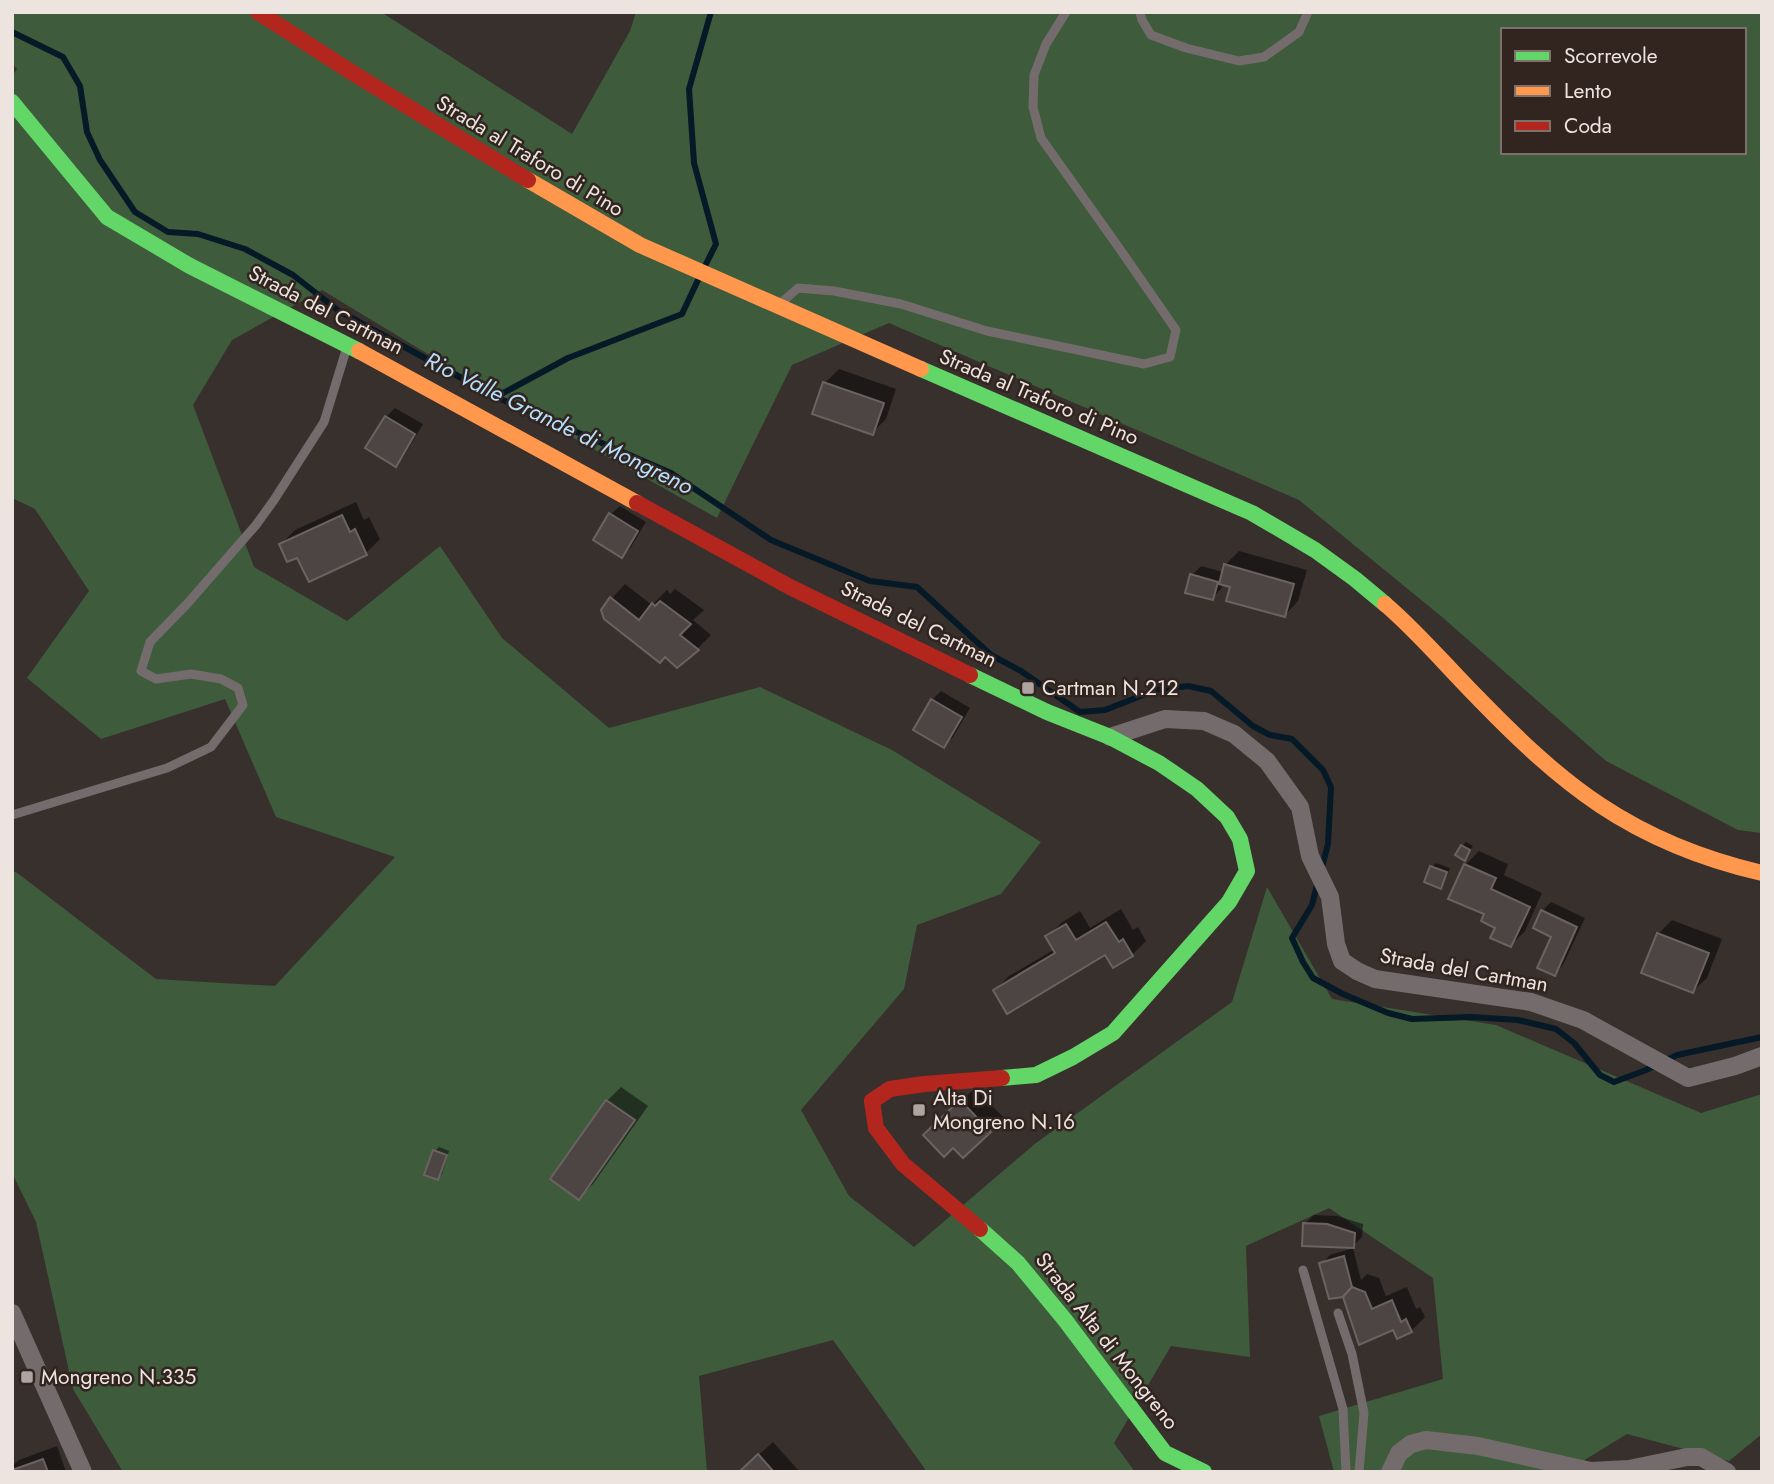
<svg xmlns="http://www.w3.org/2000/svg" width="1774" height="1484" viewBox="0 0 1774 1484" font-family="Jost,sans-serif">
	<rect width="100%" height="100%" fill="#38302d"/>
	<path fill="#3e5b3c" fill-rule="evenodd" d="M12,12H381L572,134L630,31L636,12H1762V833L1738,830L1606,761L1442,617L1299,500L889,323L792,365L717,518L479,385L322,290L232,340L193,405L254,567L347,621L440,546L502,638L609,728L760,687L892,750L1041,842L1001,894L917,925L904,989L801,1110L849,1196L914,1247L1036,1143L1232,1002L1267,887L1332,999L1496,1025L1701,1113L1762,1094V1434L1729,1461L1627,1434L1565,1472H1334L1319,1416L1443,1379L1433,1278L1329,1208L1246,1246L1250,1357L1171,1346L1114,1443L1135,1472H927L833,1340L699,1376L707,1472H123L73,1389L36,1222L12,1173V872H16L156,979L275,986L395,857L276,817L225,699L101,739L27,678L89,591L35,509L12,498V76L17,69L12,63ZM1503,30H1744V152H1503Z"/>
	<g fill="#0007">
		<path d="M839,369L896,389L886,419L872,433L825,383Z"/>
		<path d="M395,408L423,424L404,456L395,464L386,417Z"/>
		<path d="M356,502L364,520L369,517L380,539L366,553L298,555L281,544L295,530Z"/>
		<path d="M620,506L646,522L631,547L622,556L611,514Z"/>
		<path d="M1239,551L1307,570L1298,601L1285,615L1232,585L1223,583L1221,589L1212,598L1192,575L1201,566L1223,572L1225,565Z"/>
		<path d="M625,584L652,605L667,590L670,594L675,589L704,610L693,620L711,635L697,649L665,655L603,610L612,598Z"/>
		<path d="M941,691L970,708L953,737L944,746L932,700Z"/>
		<path d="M1466,842L1473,846L1464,858L1462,846Z"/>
		<path d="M1479,851L1508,864L1504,875L1542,893L1525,931L1511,945L1486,914L1465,865Z"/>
		<path d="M1436,863L1450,868L1444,883L1440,887L1426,881L1432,867Z"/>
		<path d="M1551,902L1585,918L1563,965L1554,974V936L1542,911Z"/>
		<path d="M1121,909L1133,930L1138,927L1146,941L1132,955L1114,966L1106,953L995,990L1009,976L1055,949L1047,937L1061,923L1080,911L1090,928Z"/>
		<path d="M1672,920L1722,939L1707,978L1693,991L1658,934Z"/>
		<path d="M621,1087L648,1106L593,1184L579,1198L607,1101Z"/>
		<path d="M975,1088L1003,1117L963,1156L953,1146L926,1135Z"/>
		<path d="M439,1147L449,1151L442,1174L438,1178L435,1151Z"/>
		<path d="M1314,1215L1337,1216L1363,1224L1362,1237L1353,1246L1304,1224Z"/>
		<path d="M1353,1248L1361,1280L1367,1274L1379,1278L1386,1296L1407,1287L1416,1309L1420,1307L1425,1317L1411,1331L1394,1328L1344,1295L1321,1264L1330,1255Z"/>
		<path d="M773,1442L800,1472H741L747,1465Z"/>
		<path d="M57,1446L66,1472H12V1466L19,1460Z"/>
	</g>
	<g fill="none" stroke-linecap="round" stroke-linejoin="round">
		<g stroke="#051927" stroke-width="6">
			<path d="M12,32L63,57L80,86L87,132L100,160L135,212L168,232L198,234L245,249L293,275L339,311L496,397L671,473L771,540L870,581L917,587L991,655L1021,671L1080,712L1105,710L1156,690L1188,686L1211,691L1253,726L1270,735L1292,739L1323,770L1331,787L1328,844L1321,871"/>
			<path d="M706,264L716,244L694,163L689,89L711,12"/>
			<path d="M496,397L568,358L682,314L698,280"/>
			<path d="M1318,881L1312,905L1292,938L1303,962L1313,978L1343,994L1388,1013L1412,1019L1471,1017L1518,1020L1556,1029L1574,1043L1600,1075L1614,1082L1646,1070L1677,1055L1762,1037"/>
		</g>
	</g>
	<g fill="#4c4543" stroke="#6a6361" stroke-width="2">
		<path d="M823,382L884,403L873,435L812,414Z"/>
		<path d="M385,416L415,434L396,467L365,448Z"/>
		<path d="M609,513L638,531L622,558L593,540Z"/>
		<path d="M342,515L350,532L355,529L367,555L309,582L297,558L287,562L279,544Z"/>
		<path d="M1224,564L1294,584L1285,617L1226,601L1230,587L1219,584Z"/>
		<path d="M1190,574L1218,582L1213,600L1185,593Z"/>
		<path d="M610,597L639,620L652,603L655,606L660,601L691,624L680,635L699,650L677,668L665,657L660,663L604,619L601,610Z"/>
		<path d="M931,699L962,717L944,748L913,730Z"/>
		<path d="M1461,845L1470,850L1465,861L1455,855Z"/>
		<path d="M1464,864L1496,878L1491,889L1530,907L1511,947L1490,938L1495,928L1481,921L1484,914L1448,899Z"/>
		<path d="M1430,866L1447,872L1441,889L1424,882Z"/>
		<path d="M1541,910L1577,927L1555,976L1537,968L1551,937L1533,928Z"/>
		<path d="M1106,922L1119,942L1123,939L1133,956L1113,968L1105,955L1007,1014L993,990L1055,953L1045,936L1066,924L1076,940Z"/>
		<path d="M1657,933L1709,953L1693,993L1641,973Z"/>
		<path d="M606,1100L635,1120L579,1200L550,1179Z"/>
		<path d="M960,1100L991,1132L963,1158L953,1148L944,1157L923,1135Z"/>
		<path d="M433,1150L447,1155L438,1180L424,1175Z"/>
		<path d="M1303,1223L1327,1224L1355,1233L1354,1248L1302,1246Z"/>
		<path d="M1344,1256L1352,1287L1343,1297L1329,1299L1319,1263Z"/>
		<path d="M1352,1287L1365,1292L1372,1309L1392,1300L1401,1322L1406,1319L1412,1332L1397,1339L1393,1330L1359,1345L1343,1297Z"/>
		<path d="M758,1454L774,1472H739Z"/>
		<path d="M43,1459L48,1472H12V1470Z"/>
	</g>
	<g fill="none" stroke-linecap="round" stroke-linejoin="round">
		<g stroke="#746c6c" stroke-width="9">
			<path d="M1140,12L1142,20L1151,35L1186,48L1239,61L1264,57L1299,32L1308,12"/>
			<path d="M781,303L798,288L834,291L901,304L987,331L1144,364L1170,357L1176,330L1117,245L1041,138L1033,107L1034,75L1046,44L1066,12"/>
			<path d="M12,815L167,768L211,747L243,705L238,688L221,679L191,674L156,679L141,671L150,642L187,604L256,525L274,500L324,422L347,347"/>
			<path d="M1303,1270L1343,1409L1346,1472"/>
			<path d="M1338,1313L1352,1354L1364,1413L1359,1472"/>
		</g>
		<g stroke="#746c6c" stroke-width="18">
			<path d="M1110,737L1165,719L1204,721L1234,734L1267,761L1300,807L1310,856L1330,897L1336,944L1342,961L1357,971L1375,979L1531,1002L1583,1020L1688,1078L1735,1066L1762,1056"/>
			<path d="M12,1313L83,1472"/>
			<path d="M1390,1472L1399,1453L1411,1444L1426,1440L1478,1446L1591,1471L1629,1469L1687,1457H1701L1727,1472"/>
		</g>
		<g stroke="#63d668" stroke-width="16">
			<path d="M12,102L107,217L190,266L359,351"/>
			<path d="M921,369L1252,513L1315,550L1355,579L1385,604"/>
			<path d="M970,675L1047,712L1110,737L1159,763L1197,789L1227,817L1240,839L1247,871L1229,902L1113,1033L1073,1057L1036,1075L1002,1078"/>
			<path d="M980,1229L1018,1263L1065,1320L1165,1453L1204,1472"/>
		</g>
		<g stroke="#ff974d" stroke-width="16">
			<path d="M528,180L640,245L921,369"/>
			<path d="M359,351L637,503"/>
			<path d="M1385,604C1419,633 1448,668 1479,699C1516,737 1555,775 1600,805C1648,837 1706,860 1762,873"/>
		</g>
		<g stroke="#b3261e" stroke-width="16">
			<path d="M258,12L356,75L528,180"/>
			<path d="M637,503L790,587L970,675"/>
			<path d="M980,1229L903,1164L876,1128L872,1101L890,1089L924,1084L1002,1078"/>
		</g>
	</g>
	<g fill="#aea5a1" stroke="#32241f" stroke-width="2.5">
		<rect x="1021" y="681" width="14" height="14" rx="3.5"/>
		<rect x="912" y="1103" width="14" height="14" rx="3.5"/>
		<rect x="20" y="1370" width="14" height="14" rx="3.5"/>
	</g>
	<g text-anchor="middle" stroke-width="5" stroke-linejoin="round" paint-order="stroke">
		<g font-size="21" fill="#ede4e0" stroke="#32241f">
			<text transform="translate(530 156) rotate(31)" y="7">Strada al Traforo di Pino</text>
			<text transform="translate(326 310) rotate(27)" y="7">Strada del Cartman</text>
			<text transform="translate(1039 397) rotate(23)" y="7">Strada al Traforo di Pino</text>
			<text transform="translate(919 624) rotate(26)" y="7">Strada del Cartman</text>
			<text transform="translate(1464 970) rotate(10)" y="7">Strada del Cartman</text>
			<text transform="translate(1107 1341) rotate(52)" y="7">Strada Alta di Mongreno</text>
		</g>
		<g font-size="21" fill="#ede4e0" stroke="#32241f" text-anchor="start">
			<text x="1042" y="695">Cartman N.212</text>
			<text x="933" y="1105">Alta Di<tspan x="933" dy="24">Mongreno N.16</tspan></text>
			<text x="41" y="1384">Mongreno N.335</text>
		</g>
		<g font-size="23" font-style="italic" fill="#b4dffc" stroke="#32241f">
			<text transform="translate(559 423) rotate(26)" y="8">Rio Valle Grande di Mongreno</text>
		</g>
	</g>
	<rect width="1774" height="1484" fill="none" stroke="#ede4e0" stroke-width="28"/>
	<rect x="1501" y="28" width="245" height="126" fill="#32241f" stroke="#7d716c" stroke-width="2"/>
	<rect x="1515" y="51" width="35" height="10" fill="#63d668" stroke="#7d716c" stroke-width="2"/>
	<text x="1564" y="63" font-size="21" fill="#ede4e0">Scorrevole</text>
	<rect x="1515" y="86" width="35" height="10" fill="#ff974d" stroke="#7d716c" stroke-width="2"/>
	<text x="1564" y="98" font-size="21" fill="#ede4e0">Lento</text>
	<rect x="1515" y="121" width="35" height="10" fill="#b3261e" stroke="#7d716c" stroke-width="2"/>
	<text x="1564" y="133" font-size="21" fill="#ede4e0">Coda</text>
</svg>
